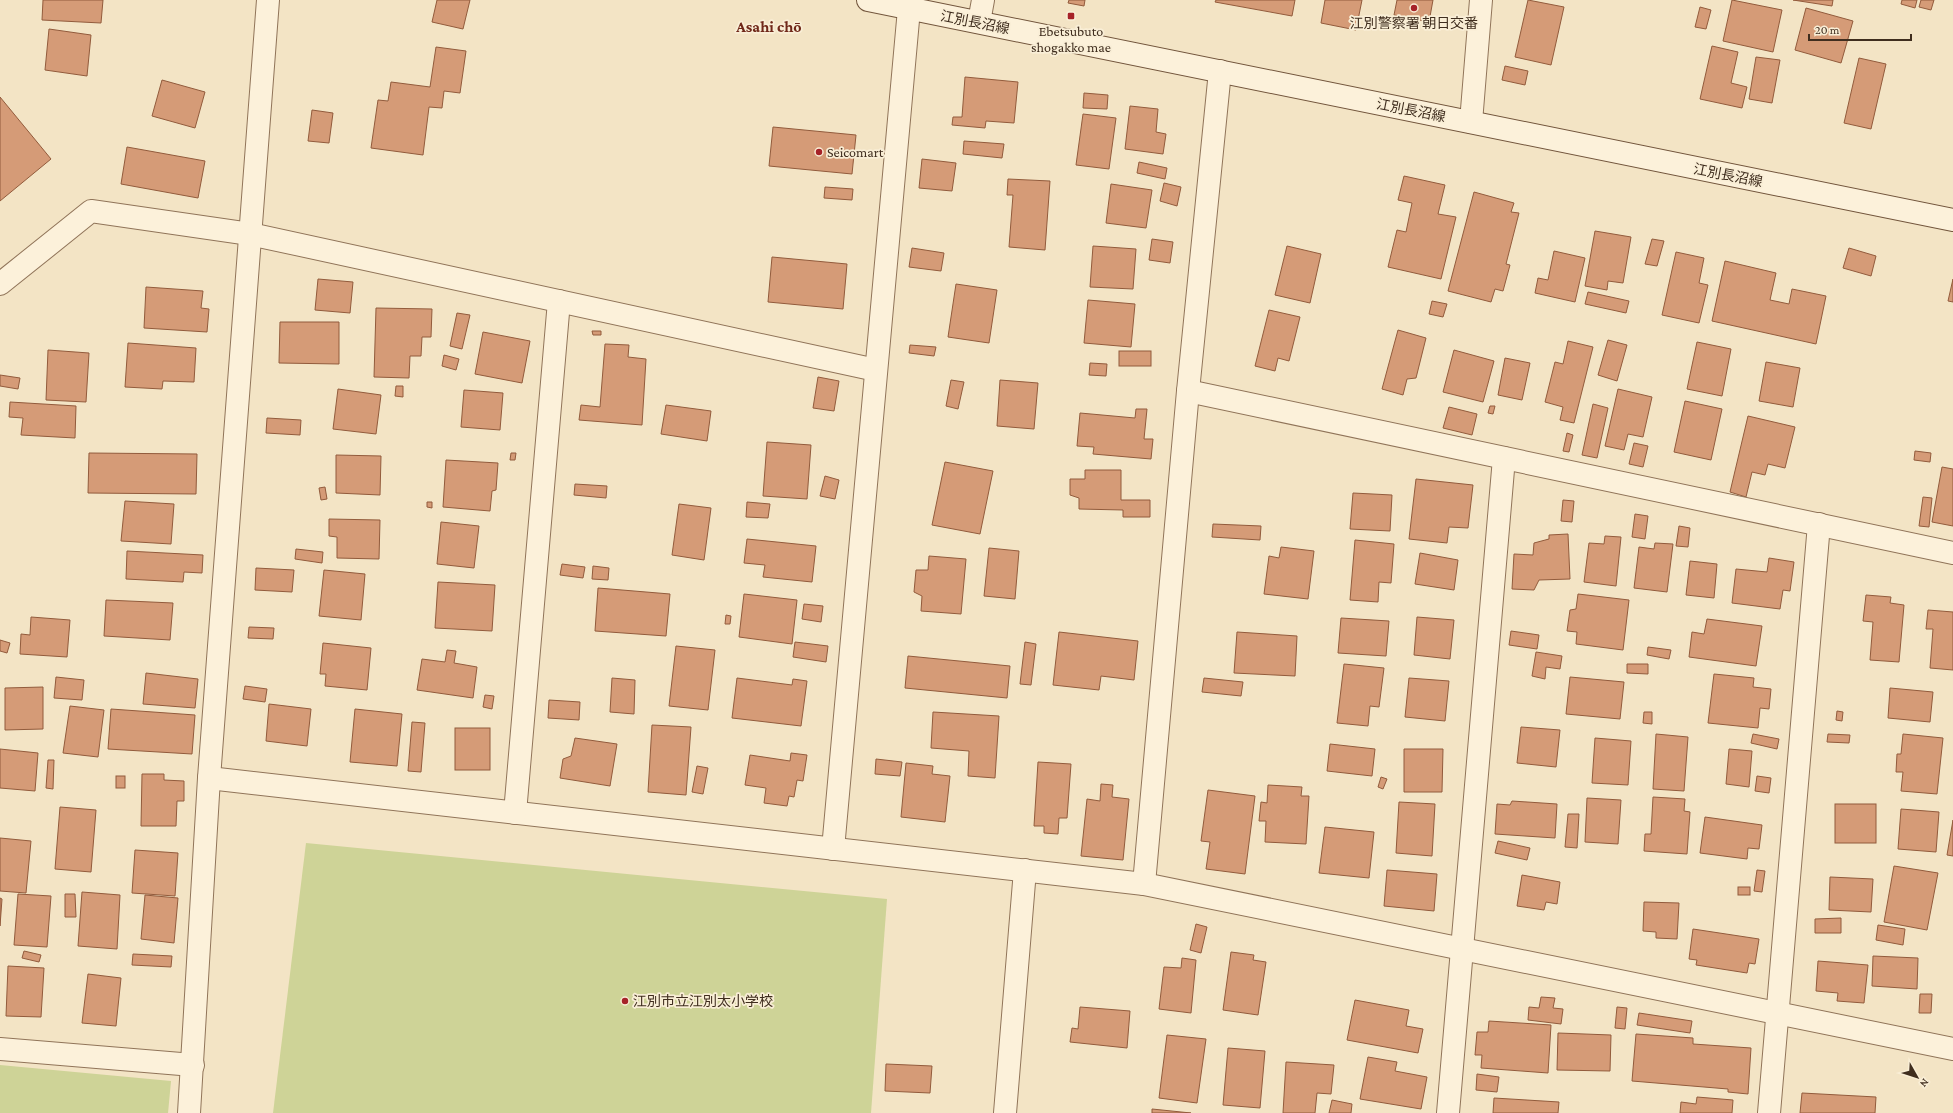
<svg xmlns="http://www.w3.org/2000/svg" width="1953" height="1113" viewBox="0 0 1953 1113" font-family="'Crimson Pro','Noto Sans JP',serif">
	<rect width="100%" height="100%" fill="#f3e4c5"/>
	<g fill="#ced397">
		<path d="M306,843L887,899L871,1113H273Z"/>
		<path d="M0,1065L171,1081L168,1113H0Z"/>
	</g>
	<g fill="#d59b77" stroke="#925b3c">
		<path d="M43,0H103L101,23L42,20Z"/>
		<path d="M437,0H470L463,29L432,22Z"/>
		<path d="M1069,0H1085L1084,6L1068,3Z"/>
		<path d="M1216,0H1295L1292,16L1215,2Z"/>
		<path d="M1325,0H1362L1356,30L1321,23Z"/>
		<path d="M1397,0H1433L1429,22L1394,15Z"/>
		<path d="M1528,0L1564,7L1551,65L1515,57Z"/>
		<path d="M1732,0L1782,10L1773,52L1723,41Z"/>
		<path d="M1793,0H1833L1832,6Z"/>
		<path d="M1902,0H1917L1915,8L1901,4Z"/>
		<path d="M1921,0H1934L1931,10L1919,7Z"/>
		<path d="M1700,7L1711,10L1706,29L1695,27Z"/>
		<path d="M1806,8L1853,21L1841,63L1795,50Z"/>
		<path d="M49,29L91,35L87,76L45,70Z"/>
		<path d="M1712,46L1738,52L1731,83L1747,87L1742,108L1700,99Z"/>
		<path d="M436,47L466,51L460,93L444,91L442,108L429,107L423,155L371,148L378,100L388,101L391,82L430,87Z"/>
		<path d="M1756,57L1780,60L1772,103L1749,99Z"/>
		<path d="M1859,58L1886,64L1871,129L1844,123Z"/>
		<path d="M1505,66L1528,71L1525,85L1502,80Z"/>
		<path d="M965,77L1018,82L1014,123L986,121L985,128L952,125L953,117H962Z"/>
		<path d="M162,80L205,92L195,128L152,116Z"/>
		<path d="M1084,93L1108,95L1107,109L1083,108Z"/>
		<path d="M0,97L51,159L0,201Z"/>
		<path d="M1130,106L1158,109L1156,132L1166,134L1163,154L1125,149Z"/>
		<path d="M312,110L333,113L329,143L308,141Z"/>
		<path d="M1083,114L1116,118L1109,169L1076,165Z"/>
		<path d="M773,127L856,135L852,174L769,166Z"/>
		<path d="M964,141L1004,144L1002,158L963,154Z"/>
		<path d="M127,147L205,161L198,198L121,184Z"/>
		<path d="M922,159L956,163L952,191L919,188Z"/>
		<path d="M1139,162L1167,168L1165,179L1137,173Z"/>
		<path d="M1404,176L1445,185L1438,214L1456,217L1441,279L1388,267L1397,230L1406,232L1412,203L1398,200Z"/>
		<path d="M1008,179L1050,181L1045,250L1009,247L1013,195H1007Z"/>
		<path d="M1164,183L1181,187L1177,206L1160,201Z"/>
		<path d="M1111,184L1152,190L1146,228L1106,223Z"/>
		<path d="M825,187L853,189L852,200L824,198Z"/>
		<path d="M1474,192L1514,203L1511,212L1519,213L1506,264L1510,265L1503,291L1495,289L1491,302L1448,291Z"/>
		<path d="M1595,231L1631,237L1623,283L1608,281L1607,290L1585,286Z"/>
		<path d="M1152,239L1173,242L1170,263L1149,260Z"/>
		<path d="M1652,239L1664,241L1657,266L1645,264Z"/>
		<path d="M1093,246L1136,249L1133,289L1090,287Z"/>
		<path d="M1287,246L1321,254L1310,303L1275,295Z"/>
		<path d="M912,248L944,253L941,271L909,267Z"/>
		<path d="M1849,248L1876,256L1871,276L1843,268Z"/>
		<path d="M1554,251L1585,258L1575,302L1535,293L1538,278L1548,280Z"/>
		<path d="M1676,252L1704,258L1699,283L1708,285L1699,323L1662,315Z"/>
		<path d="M772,257L847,264L843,309L768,302Z"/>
		<path d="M1725,261L1776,273L1770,300L1789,304L1792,289L1826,296L1816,344L1712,321Z"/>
		<path d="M318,279L353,282L350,313L315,310Z"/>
		<path d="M1953,279V302L1948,301Z"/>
		<path d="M956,284L997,290L989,343L948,337Z"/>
		<path d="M146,287L203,291L201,308L209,309L207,332L144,328Z"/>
		<path d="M1588,292L1629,301L1626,313L1585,304Z"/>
		<path d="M1088,300L1135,304L1131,347L1084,343Z"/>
		<path d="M1432,301L1447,304L1443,317L1429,314Z"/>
		<path d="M376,308L432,309L431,337H422L421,356H410L409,378L374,377Z"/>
		<path d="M1269,310L1300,317L1289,361L1278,358L1275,371L1255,366Z"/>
		<path d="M457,313L470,315L462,349L450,346Z"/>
		<path d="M280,322H339V364L279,363Z"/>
		<path d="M1398,330L1426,338L1416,378L1407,379L1403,395L1382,389Z"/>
		<path d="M592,331H601V335H593Z"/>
		<path d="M483,332L530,341L522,383L475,374Z"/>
		<path d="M1608,340L1627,345L1617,381L1598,375Z"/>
		<path d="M1568,341L1593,347L1574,423L1560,420L1563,407L1545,402L1555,362L1563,364Z"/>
		<path d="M1697,342L1731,349L1722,396L1687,389Z"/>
		<path d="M128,343L196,348L194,382L163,381L162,389L125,387Z"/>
		<path d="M605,344L629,345L628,357L646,359L642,425L579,420L581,405L600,407Z"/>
		<path d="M910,345L936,347L934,356L909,353Z"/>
		<path d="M48,350L89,353L86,402L46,400Z"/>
		<path d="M1454,350L1494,361L1483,402L1443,392Z"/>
		<rect x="1119" y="351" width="32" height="15"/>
		<path d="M444,355L459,359L456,370L442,366Z"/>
		<path d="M1505,358L1530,363L1522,400L1498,395Z"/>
		<path d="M1766,362L1800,368L1793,407L1759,401Z"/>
		<path d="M1090,363L1107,364L1106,376L1089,375Z"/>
		<path d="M0,375L20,378L18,389L0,386Z"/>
		<path d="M818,377L839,381L834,411L813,408Z"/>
		<path d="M951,380L964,382L958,409L946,406Z"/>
		<path d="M1000,380L1038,383L1034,429L997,426Z"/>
		<path d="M396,386H403V397L395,396Z"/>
		<path d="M338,389L381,395L376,434L333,429Z"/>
		<path d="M1618,389L1652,397L1643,437L1628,434L1624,450L1605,446Z"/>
		<path d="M464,390L503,393L500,430L461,427Z"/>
		<path d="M1685,401L1722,409L1711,460L1674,452Z"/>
		<path d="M10,402L76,406L75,438L21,435L23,418L9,417Z"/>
		<path d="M1593,404L1608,408L1597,458L1582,455Z"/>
		<path d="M666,405L711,411L707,441L661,434Z"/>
		<path d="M1490,406H1495L1493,414L1488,413Z"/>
		<path d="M1449,407L1477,414L1472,435L1443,428Z"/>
		<path d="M1136,409H1147L1144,439H1153L1151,459L1093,454L1094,447L1077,446L1080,413L1135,418Z"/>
		<path d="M1748,416L1795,427L1785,468L1768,464L1765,475L1752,472L1746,497L1730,492Z"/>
		<path d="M267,418L301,420L300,435L266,433Z"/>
		<path d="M1567,433L1573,435L1569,452L1563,451Z"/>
		<path d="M767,442L811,445L807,499L763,496Z"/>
		<path d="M1634,443L1648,446L1643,467L1629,464Z"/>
		<path d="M1915,451L1931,453L1930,462L1914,460Z"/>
		<path d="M89,453L197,454L196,494L88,493Z"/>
		<path d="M511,453H516L515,460H510Z"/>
		<path d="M336,455L381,456L380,495L336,493Z"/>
		<path d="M446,460L498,463L496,490L492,491L490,511L443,507Z"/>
		<path d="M945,462L993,471L980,534L932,525Z"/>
		<path d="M1942,467L1953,469V526L1932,522Z"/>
		<path d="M1085,470H1121V500H1150V517H1123V510L1079,509V498L1070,495V479H1085Z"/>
		<path d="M825,476L839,480L835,499L820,496Z"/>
		<path d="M1416,479L1473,485L1468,528L1449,527L1447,543L1409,539Z"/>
		<path d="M575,484L607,486L606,498L574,495Z"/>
		<path d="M325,487L327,499L321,500L319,488Z"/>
		<path d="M1353,493L1392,495L1390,531L1350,529Z"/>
		<path d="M1923,497L1932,498L1929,527L1919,526Z"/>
		<path d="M1563,500L1574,501L1572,522L1561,521Z"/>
		<path d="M125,501L174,504L171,544L121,541Z"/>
		<path d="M427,502H432V508L427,507Z"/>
		<path d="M747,502L770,504L768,518L746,517Z"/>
		<path d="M679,504L711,508L704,560L672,555Z"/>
		<path d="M1635,514L1648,516L1645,539L1632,537Z"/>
		<path d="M329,519L380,520L379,559L337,558V537L329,536Z"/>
		<path d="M441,522L479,526L474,568L437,564Z"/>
		<path d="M1213,524L1261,526L1260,540L1212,537Z"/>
		<path d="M1679,526L1690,528L1688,547L1676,546Z"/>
		<path d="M1568,534L1570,579L1539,580L1534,590L1512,589L1514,554L1533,555L1534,543L1549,539V535Z"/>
		<path d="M1605,536L1621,537L1616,586L1584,582L1589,543L1604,544Z"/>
		<path d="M747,539L816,546L812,582L763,577L765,565L744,563Z"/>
		<path d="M1355,540L1394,544L1391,583L1379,582L1378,602L1350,600Z"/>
		<path d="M1655,543L1673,544L1667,592L1634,588L1639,547L1654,549Z"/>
		<path d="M1281,547L1314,551L1308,599L1264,594L1269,556L1279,558Z"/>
		<path d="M989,548L1019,551L1015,599L984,596Z"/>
		<path d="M296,549L323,552L322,563L295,559Z"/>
		<path d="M127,551L203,555L202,573L184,572L183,582L126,579Z"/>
		<path d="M1420,553L1458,560L1454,590L1415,584Z"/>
		<path d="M929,556L966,559L961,614L921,611L922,596L914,592L916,570H928Z"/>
		<path d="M1769,558L1794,562L1790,591L1783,590L1780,609L1732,603L1736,569L1767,572Z"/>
		<path d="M1690,561L1717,564L1714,598L1686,595Z"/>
		<path d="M562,564L585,567L583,578L560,575Z"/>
		<path d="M593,566L609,568L608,580L592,579Z"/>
		<path d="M256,568L294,570L292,592L255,590Z"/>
		<path d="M324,570L365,574L361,620L319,616Z"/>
		<path d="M438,582L495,585L492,631L435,628Z"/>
		<path d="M598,588L670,594L666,636L595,631Z"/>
		<path d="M744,594L797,600L792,644L739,637Z"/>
		<path d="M1578,594L1629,600L1623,650L1576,644L1577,632L1567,631L1570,610L1576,609Z"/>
		<path d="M1866,595L1891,597L1890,603L1904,605L1899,662L1870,660L1873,622L1863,621Z"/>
		<path d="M106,600L173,603L170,640L104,636Z"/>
		<path d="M804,604L823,606L821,622L802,619Z"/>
		<path d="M1928,610L1953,612V670L1930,668L1933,629H1926Z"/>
		<path d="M726,615L731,616L730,624H725Z"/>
		<path d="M31,617L70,620L67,657L20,654L21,634L30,635Z"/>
		<path d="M1417,617L1454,620L1450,659L1414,655Z"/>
		<path d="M1341,618L1389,621L1386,656L1338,653Z"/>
		<path d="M1707,619L1762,626L1756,666L1689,657L1692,632L1704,634Z"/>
		<path d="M249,627L274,628L273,639L248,638Z"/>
		<path d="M1511,631L1539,635L1537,649L1509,645Z"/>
		<path d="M1059,632L1138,641L1134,680L1101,676L1099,690L1053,685Z"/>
		<path d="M1237,632L1297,636L1295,676L1234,673Z"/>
		<path d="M0,640L10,643L7,653L0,651Z"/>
		<path d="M795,642L828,646L826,662L793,657Z"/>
		<path d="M1025,642L1036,644L1031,685L1020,684Z"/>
		<path d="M323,643L371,648L367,690L325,686L326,674H320Z"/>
		<path d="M676,646L715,650L708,710L669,706Z"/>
		<path d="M1648,647L1671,650L1669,659L1647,655Z"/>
		<path d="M447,650L456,651L454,663L477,667L473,698L417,690L422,659L445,662Z"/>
		<path d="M1536,652L1562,656L1560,669L1546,667L1545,679L1532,676Z"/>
		<path d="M908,656L1010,666L1007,698L905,688Z"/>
		<path d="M1344,664L1384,668L1379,707L1370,706L1368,726L1337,723Z"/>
		<path d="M1627,664H1648V674L1627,673Z"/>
		<path d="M146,673L198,679L195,708L143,704Z"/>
		<path d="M1714,674L1754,678L1753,687L1771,689L1769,709L1760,708L1758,728L1708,723Z"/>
		<path d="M56,677L84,680L82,700L54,698Z"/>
		<path d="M1570,677L1624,682L1620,719L1566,714Z"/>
		<path d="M612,678L635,680L634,714L610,712Z"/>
		<path d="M737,678L792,685L793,679L807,681L801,726L732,718Z"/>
		<path d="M1204,678L1243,682L1241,696L1202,692Z"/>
		<path d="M1409,678L1449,681L1445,721L1405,717Z"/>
		<path d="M245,686L267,689L265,702L243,699Z"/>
		<path d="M43,687V729L5,730V688Z"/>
		<path d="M1890,688L1933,692L1930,722L1888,718Z"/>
		<path d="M485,695L494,696L492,709L483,707Z"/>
		<path d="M549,700L580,702L579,720L548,718Z"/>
		<path d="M269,704L311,709L307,746L266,741Z"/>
		<path d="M70,706L104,710L98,757L63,753Z"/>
		<path d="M111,709L195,715L192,754L108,749Z"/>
		<path d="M355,709L402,714L397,766L350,762Z"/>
		<path d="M1837,711L1843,712L1842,721L1836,720Z"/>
		<path d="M933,712L999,716L995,778L968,776L969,751L931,748Z"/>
		<path d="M1644,712H1652V724L1643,723Z"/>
		<path d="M412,722L425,723L421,772L408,771Z"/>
		<path d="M652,725L691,727L686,795L648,792Z"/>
		<path d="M1521,727L1560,730L1556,767L1517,763Z"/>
		<rect x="455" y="728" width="35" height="42"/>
		<path d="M1656,734L1688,737L1684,791L1653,789Z"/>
		<path d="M1753,734L1779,739L1777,749L1751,743Z"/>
		<path d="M1828,734L1850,735L1849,743L1827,742Z"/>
		<path d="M1903,734L1943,738L1937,794L1901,791L1903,772H1896L1897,754H1901Z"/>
		<path d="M575,738L617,744L610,786L560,778L563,759L571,756Z"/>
		<path d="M1595,738L1631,741L1628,785L1592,783Z"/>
		<path d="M1330,744L1375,749L1372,776L1327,771Z"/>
		<path d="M0,749L38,753L35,791L0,788Z"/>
		<path d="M1404,749H1443L1442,792H1404Z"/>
		<path d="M1729,749L1752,751L1749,787L1726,784Z"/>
		<path d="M791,753L807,755L803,781L797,780L794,797L789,796L787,806L764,803L766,788L745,785L750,755L790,761Z"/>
		<path d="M876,759L902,762L900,776L875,774Z"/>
		<path d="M48,760H54L53,789L46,788Z"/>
		<path d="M1038,762L1071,764L1067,818H1059L1058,834L1044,833V826H1034Z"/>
		<path d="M906,763L933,766L932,774L950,776L945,822L901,817Z"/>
		<path d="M697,766L708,768L703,794L692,792Z"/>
		<path d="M142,774H164V780L184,781V801H177L176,826H141Z"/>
		<rect x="116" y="776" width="9" height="12"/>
		<path d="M1757,776L1771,778L1769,793L1755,791Z"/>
		<path d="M1381,777L1387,779L1383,789L1378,787Z"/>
		<path d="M1101,784L1113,785L1112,797L1129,799L1123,860L1081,856L1087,799L1100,801Z"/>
		<path d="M1268,785L1302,787L1301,796H1309L1306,844L1265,842L1266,821H1259L1261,802L1267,803Z"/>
		<path d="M1208,790L1255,796L1245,874L1206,869L1210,842L1201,841Z"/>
		<path d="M1653,797L1685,799L1684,811L1690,812L1687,854L1644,851L1645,834H1651Z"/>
		<path d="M1587,798L1621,800L1618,844L1585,842Z"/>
		<path d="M1512,801L1557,804L1555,838L1495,834L1497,804L1510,805Z"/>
		<path d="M1399,802L1435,804L1432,856L1396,853Z"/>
		<rect x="1835" y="804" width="41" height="39"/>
		<path d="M60,807L96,810L91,872L55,869Z"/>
		<path d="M1901,809L1939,812L1936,852L1898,849Z"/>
		<path d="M1568,814H1579L1577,848L1565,847Z"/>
		<path d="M1705,817L1762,825L1759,849L1748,848L1747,859L1700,853Z"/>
		<path d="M1953,820V856L1947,855Z"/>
		<path d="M1325,827L1374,832L1369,878L1319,873Z"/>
		<path d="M0,838L31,841L26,893L0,891Z"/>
		<path d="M1498,841L1530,848L1527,860L1495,853Z"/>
		<path d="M135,850L178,853L175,896L132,893Z"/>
		<path d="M1894,866L1938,873L1927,930L1884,922Z"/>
		<path d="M1387,870L1437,874L1434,911L1384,906Z"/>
		<path d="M1757,870L1765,871L1762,892L1754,891Z"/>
		<path d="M1522,875L1560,882L1557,904L1546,902L1544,910L1517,906Z"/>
		<path d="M1830,877L1873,879L1871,912L1829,910Z"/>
		<rect x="1738" y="887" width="12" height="8"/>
		<path d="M82,892L120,895L117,949L78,946Z"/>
		<path d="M18,894L51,896L47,947L14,945Z"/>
		<path d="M65,894H75L76,917H65Z"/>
		<path d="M145,895L178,898L174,943L141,939Z"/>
		<path d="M0,898L2,899L0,926Z"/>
		<path d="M1644,902L1679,903L1677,939L1656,938V932L1643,931Z"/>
		<path d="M1841,918V933H1815V919Z"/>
		<path d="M1196,924L1207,927L1201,953L1190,950Z"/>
		<path d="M1878,925L1905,929L1903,945L1876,940Z"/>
		<path d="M1693,929L1759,939L1755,964L1749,963L1747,973L1696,965L1697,960L1689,959Z"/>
		<path d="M24,951L41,955L39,962L22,958Z"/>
		<path d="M1231,952L1254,955L1253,960L1266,962L1258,1015L1223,1010Z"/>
		<path d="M133,954L172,956L171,967L132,965Z"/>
		<path d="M1873,956L1918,958L1917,989L1872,986Z"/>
		<path d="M1182,958L1196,960L1191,1013L1159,1009L1164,967L1181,968Z"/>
		<path d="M1818,961L1868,965L1864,1003L1837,1001L1838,993L1816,991Z"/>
		<path d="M8,966L44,968L41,1017L6,1016Z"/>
		<path d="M88,974L121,978L116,1026L82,1023Z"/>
		<path d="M1920,994H1932L1931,1013H1919Z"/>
		<path d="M1541,997L1555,998L1553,1008L1563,1009L1561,1024L1528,1020L1529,1007L1539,1008Z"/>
		<path d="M1355,1000L1409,1010L1406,1026L1423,1029L1418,1053L1347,1040Z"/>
		<path d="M1080,1007L1130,1011L1127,1048L1070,1042L1072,1028L1078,1029Z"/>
		<path d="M1617,1007L1627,1008L1625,1029L1615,1028Z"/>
		<path d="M1639,1013L1692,1021L1690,1033L1637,1025Z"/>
		<path d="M1489,1021L1551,1025L1548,1073L1481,1068L1482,1055H1475L1477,1032H1488Z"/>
		<path d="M1558,1033L1611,1035L1610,1071L1557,1070Z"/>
		<path d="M1636,1034L1693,1038V1044L1751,1048L1748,1094L1728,1092V1089L1632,1081Z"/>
		<path d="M1167,1035L1206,1039L1197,1103L1159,1098Z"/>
		<path d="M1228,1048L1265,1051L1260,1108L1223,1105Z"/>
		<path d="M1368,1057L1397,1062L1395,1071L1427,1077L1421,1109L1360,1099Z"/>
		<path d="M1286,1062L1334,1065L1331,1094L1317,1093L1315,1113H1283Z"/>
		<path d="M886,1064L932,1066L930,1093L885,1091Z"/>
		<path d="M1477,1074L1499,1077L1497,1092L1476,1090Z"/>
		<path d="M1802,1093L1876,1097L1875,1113H1800Z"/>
		<path d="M1697,1097L1733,1100L1732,1113H1680L1681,1102L1696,1104Z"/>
		<path d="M1494,1098L1559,1102L1558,1113H1493Z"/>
		<path d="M1332,1100L1352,1104L1351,1113H1329Z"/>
		<path d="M1152,1109L1191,1113H1152Z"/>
	</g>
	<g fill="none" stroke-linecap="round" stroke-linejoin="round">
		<defs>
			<g id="minor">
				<path d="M979,22L983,0"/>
				<path d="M1471,122L1481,0"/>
				<path d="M0,284L91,211L250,234L876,370"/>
				<path d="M1188,391L1953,553"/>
				<path d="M209,778L1144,884L1953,1049"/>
				<path d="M515,813L559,301"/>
				<path d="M833,849L909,9"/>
				<path d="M1144,884L1188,391L1220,71"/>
				<path d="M0,1049L193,1065"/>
				<path d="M189,1113L209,778L268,0"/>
				<path d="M1005,1113L1025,870"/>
				<path d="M1448,1113L1504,458"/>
				<path d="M1769,1113L1819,524"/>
			</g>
			<path id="secondary" d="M868,0L1953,220"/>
		</defs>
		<use href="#minor" stroke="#907459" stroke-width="24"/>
		<use href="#secondary" stroke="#72553c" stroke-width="24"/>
		<use href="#minor" stroke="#fcf1da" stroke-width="22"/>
		<use href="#secondary" stroke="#fcf1da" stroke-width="22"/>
	</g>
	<g fill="#a62228" stroke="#f9eed6" stroke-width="1.5">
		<circle cx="1414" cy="8" r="4"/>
		<rect x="1067" y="12" width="8" height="8" rx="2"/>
		<circle cx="819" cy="152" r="4"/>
		<circle cx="625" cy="1001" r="4"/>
	</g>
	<g text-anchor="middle" stroke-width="3.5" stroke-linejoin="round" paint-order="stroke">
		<g font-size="14" fill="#3f2d1e" stroke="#f9eed6">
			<text transform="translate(975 22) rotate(11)" y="5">江別長沼線</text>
			<text transform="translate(1411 110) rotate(11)" y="5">江別長沼線</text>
			<text transform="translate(1728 175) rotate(11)" y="5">江別長沼線</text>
		</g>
		<g font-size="14" fill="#3f2d1e" stroke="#f9eed6">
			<text x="1414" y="28">江別警察署 朝日交番</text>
			<text x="1071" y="36">Ebetsubuto<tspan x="1071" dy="16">shogakko mae</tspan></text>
			<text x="827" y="157" text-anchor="start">Seicomart</text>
			<text x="633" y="1006" text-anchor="start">江別市立江別太小学校</text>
		</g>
		<g font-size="16" font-weight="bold" fill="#702819" stroke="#f9eed6">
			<text x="769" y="32">Asahi chō</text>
		</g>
	</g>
	<g transform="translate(1917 1077) rotate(129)" stroke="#f9eed6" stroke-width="3" paint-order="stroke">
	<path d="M0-3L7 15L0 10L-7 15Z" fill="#3f2d1e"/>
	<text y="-6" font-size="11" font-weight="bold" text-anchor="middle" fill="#3f2d1e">N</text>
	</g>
	<path d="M1809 34v6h102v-6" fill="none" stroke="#3f2d1e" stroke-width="2"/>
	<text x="1815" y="34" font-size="12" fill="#3f2d1e" stroke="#f9eed6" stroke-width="3" paint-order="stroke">20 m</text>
</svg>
